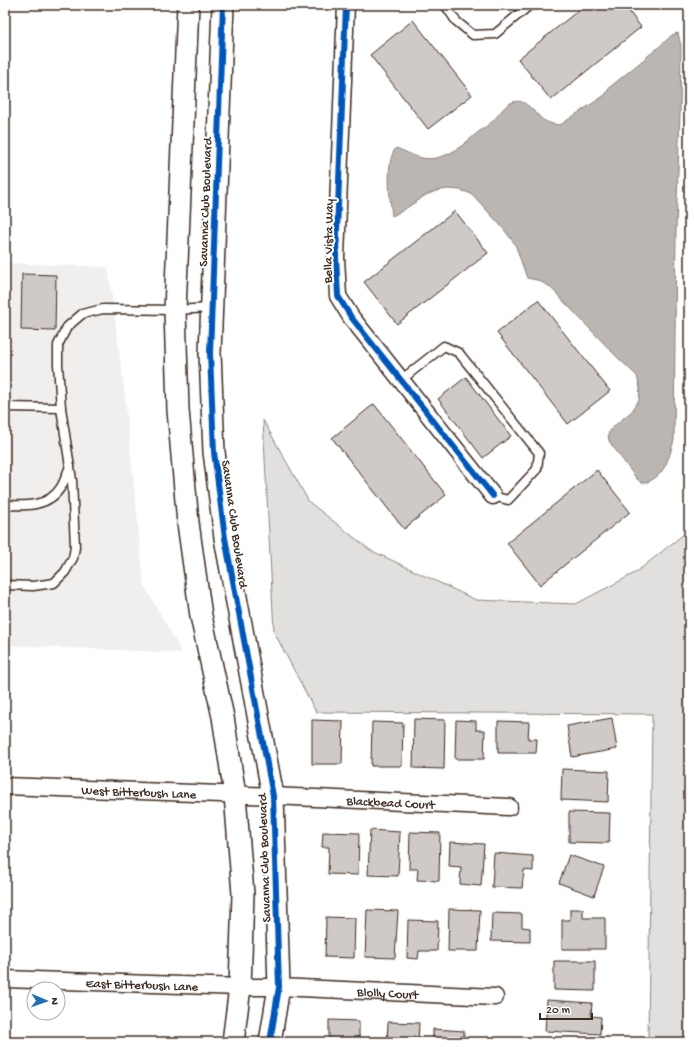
<svg xmlns="http://www.w3.org/2000/svg" width="694" height="1047" viewBox="0 0 694 1047" font-family="'Gochi Hand',sans-serif">
	<rect width="100%" height="100%" fill="#fff"/>
	<filter id="ink" filterUnits="userSpaceOnUse"><feTurbulence type="fractalNoise" baseFrequency=".025" numOctaves="2"/><feDisplacementMap in="SourceGraphic" scale="8" xChannelSelector="R" yChannelSelector="G"/><feConvolveMatrix kernelMatrix="1 2 1 2 8 2 1 2 1" color-interpolation-filters="sRGB"/></filter>
	<g filter="url(#ink)">
		<path fill="#f1efee" d="M5,263L108,267L124,387L144,585L182,653L5,645Z"/>
		<path fill="#e2e0de" stroke="#8e857e" d="M263,420L309,502L370,550L476,600L576,604L635,573L689,530V1042H648L652,714L316,712L274,632Z"/>
		<path fill="#bcb6b3" stroke="#887e77" d="M678,33L681,46L680,113L676,229L674,440C669,458 664,480 642,483L636,478L609,441L608,434L613,427L632,411L639,400L640,388L637,376L614,354L549,286L537,280L527,278L515,244L502,227L472,194L460,190L447,189L436,191L426,195L402,211L392,216C390,200 385,160 396,148C405,151 412,156 422,158C443,162 461,147 476,134C481,130 487,126 493,121C499,115 504,105 513,102C526,97 536,116 545,121C550,124 555,124 560,125L605,95L610,87L659,47L672,35Z"/>
		<g fill="#cfcac7" stroke="#3b2a1e">
			<path d="M585,5H624L641,27L551,100L518,59Z"/>
			<path d="M413,20L472,95L428,129L370,55Z"/>
			<path d="M455,211L488,253L397,324L364,282Z"/>
			<path d="M22,274L56,275L55,331L21,330Z"/>
			<path d="M538,300L610,391L568,424L497,333Z"/>
			<path d="M466,377L511,436L483,458L438,399Z"/>
			<path d="M374,404L446,495L404,529L332,438Z"/>
			<path d="M597,470L630,512L540,585L507,543Z"/>
			<path d="M612,718L617,749L572,757L567,726Z"/>
			<path d="M414,719L445,720L444,769L413,768Z"/>
			<path d="M312,720L343,721L342,764H312Z"/>
			<path d="M456,720L476,721V730H485L484,759H455Z"/>
			<path d="M498,721L529,722L528,739H537L536,753H498Z"/>
			<path d="M372,722L403,723L402,766H371Z"/>
			<path d="M562,769L609,771L608,802L561,800Z"/>
			<path d="M569,812L610,813L609,843L569,842Z"/>
			<path d="M370,830L400,832L398,876L368,875Z"/>
			<path d="M323,832L359,833L358,875L328,874L329,847H322Z"/>
			<path d="M410,832L440,833L439,881L417,880L418,869H409Z"/>
			<path d="M450,842L484,844L481,886L460,884L461,867L449,866Z"/>
			<path d="M494,853L533,856V871L524,870L522,888L492,887Z"/>
			<path d="M569,855L604,867L594,896L559,883Z"/>
			<path d="M449,909L480,910L478,951H448Z"/>
			<path d="M570,909H583V918H605V949H562V920H570Z"/>
			<path d="M367,910L398,911L395,958L365,957Z"/>
			<path d="M492,913L522,914V927L530,928V942L491,941Z"/>
			<path d="M326,917L355,918L354,958L325,957Z"/>
			<path d="M408,920L438,921L437,951H419L418,959L407,958Z"/>
			<path d="M554,961H595V991L554,990Z"/>
			<path d="M547,1000L592,1003L591,1016L601,1017L600,1034L545,1031Z"/>
			<path d="M329,1020L359,1021V1042H329Z"/>
			<path d="M388,1022L419,1023L418,1042H387Z"/>
			<path d="M433,1029L464,1031V1042H433Z"/>
		</g>
		<g fill="none" stroke-linecap="round" stroke-linejoin="round">
			<defs>
				<g id="service">
					<path d="M445,5L456,21L473,35L495,34L530,5"/>
					<path d="M401,380L444,346L459,353L539,453L537,469L508,500L493,496"/>
					<path d="M5,407L61,408"/>
					<path d="M5,505C26,506 49,507 61,487C65,481 67,473 70,466"/>
					<path d="M5,585L33,586L54,583L65,572L73,558L75,547L72,480L61,408L58,364V345L67,327L82,314L103,309L175,310L210,308"/>
				</g>
				<g id="minor">
					<path d="M346,5L336,257L338,296L351,317L493,496"/>
					<path id="s1" d="M5,786L273,796L509,807"/>
					<path id="s2" d="M5,979L240,987H279L495,997"/>
				</g>
				<g id="tertiary">
					<path d="M188,5L175,310L178,410L188,523L201,616L223,717L235,795L243,894L240,987L233,1042"/>
					<path d="M223,5L210,353L214,452L225,538L273,796L279,987L270,1042"/>
				</g>
			</defs>
			<use href="#service" stroke="#3b2a1e" stroke-width="11"/>
			<use href="#minor" stroke="#3b2a1e" stroke-width="19"/>
			<use href="#tertiary" stroke="#3b2a1e" stroke-width="24"/>
			<use href="#service" stroke="#fff" stroke-width="8"/>
			<use href="#minor" stroke="#fff" stroke-width="16"/>
			<use href="#tertiary" stroke="#fff" stroke-width="21"/>
			<defs>
				<g id="cycleway">
					<path d="M223,5L210,353L214,452L225,538L273,796L279,987L270,1042"/>
					<path d="M346,5L336,257L338,296L351,317L493,496"/>
				</g>
			</defs>
			<use href="#cycleway" stroke="#fff" stroke-width="8"/>
			<use href="#cycleway" stroke="#0057b8" stroke-width="6"/>
		</g>
	</g>
	<g text-anchor="middle" stroke-width="4" stroke-linejoin="round" paint-order="stroke">
		<g font-size="13" fill="#3b2a1e" stroke="#fff">
			<text transform="translate(204 202) rotate(-88)" y="5">Savanna Club Boulevard</text>
			<text transform="translate(327 241) rotate(-89)" y="5">Bella Vista Way</text>
			<text transform="translate(236 524) rotate(82)" y="5">Savanna Club Boulevard</text>
			<text dy="5" stroke="none"><textPath href="#s1" startOffset="134">West Bitterbush Lane</textPath></text>
			<text dy="5" stroke="none"><textPath href="#s1" startOffset="386">Blackbead Court</textPath></text>
			<text transform="translate(263 858) rotate(-92)" y="5">Savanna Club Boulevard</text>
			<text dy="5" stroke="none"><textPath href="#s2" startOffset="137">East Bitterbush Lane</textPath></text>
			<text dy="5" stroke="none"><textPath href="#s2" startOffset="383">Blolly Court</textPath></text>
		</g>
	</g>
	<rect width="694" height="1047" fill="none" stroke="#fff" stroke-width="20"/>
	<rect x="10" y="10" width="674" height="1027" fill="none" stroke="#3b2a1e" stroke-width="1.5" filter="url(#ink)"/>
	<g transform="translate(46 1001) rotate(92)"><circle r="19" fill="#ffffff" stroke="#b1aaa5"/>
	<path d="M0-3L7 15L0 10L-7 15Z" fill="#1f6fb2"/>
	<text y="-6" font-size="11" font-weight="bold" text-anchor="middle" fill="#3b2a1e">N</text>
	</g>
	<path d="M540 1013v6h52v-6" fill="none" stroke="#3b2a1e" stroke-width="2"/>
	<text x="546" y="1013" font-size="12" fill="#3b2a1e" stroke="#ffffff" stroke-width="3" paint-order="stroke">20 m</text>
</svg>
